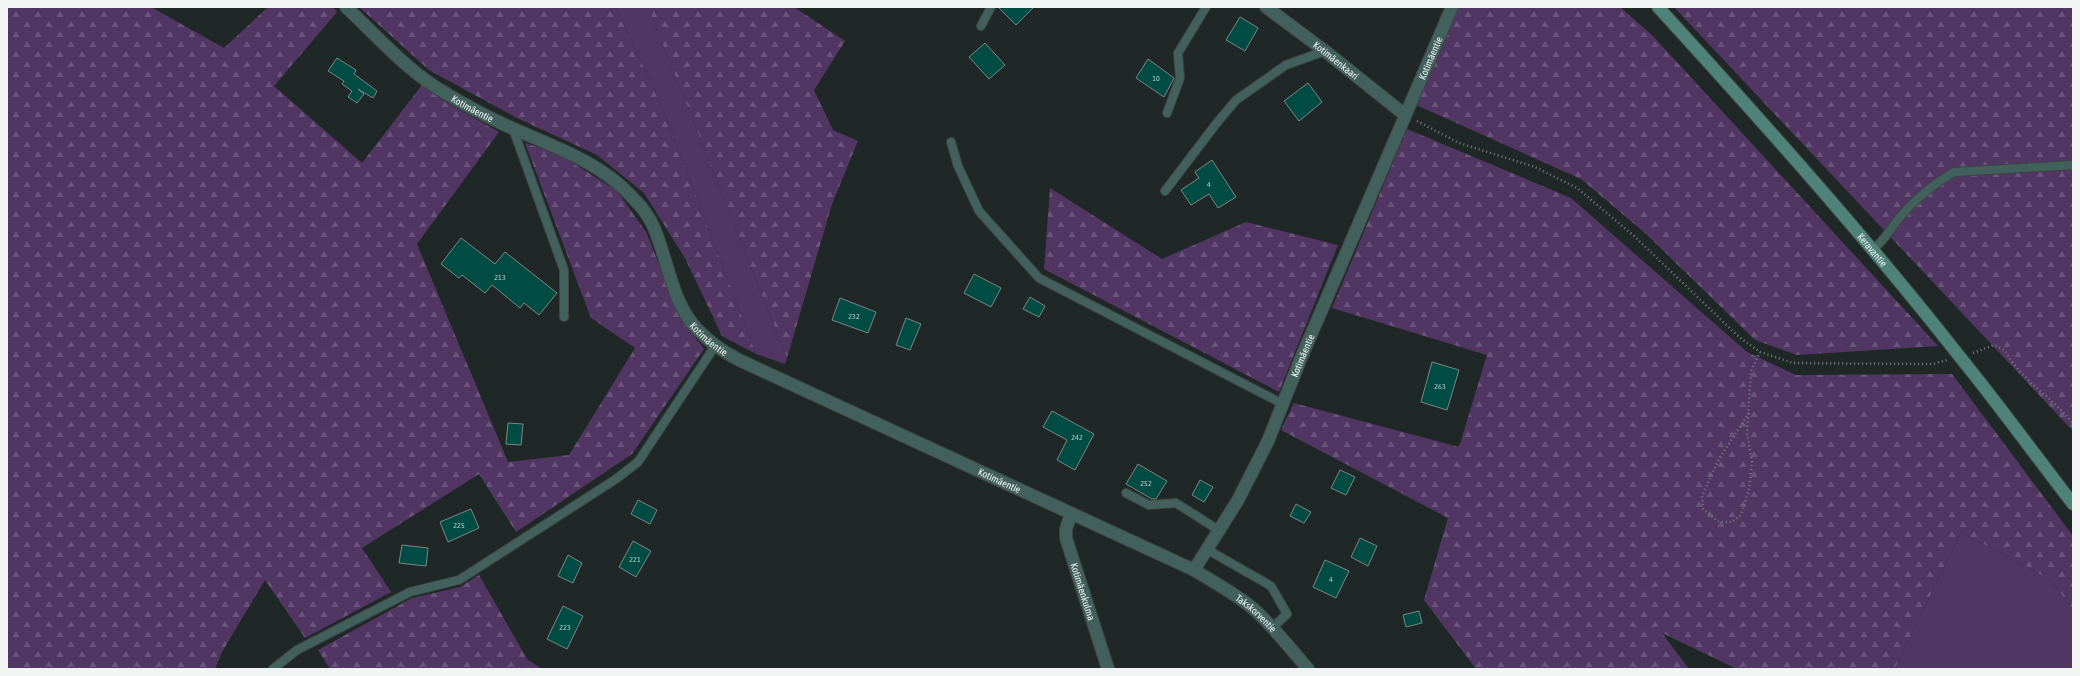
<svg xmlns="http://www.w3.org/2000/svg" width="2080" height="676" viewBox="0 0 2080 676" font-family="'Asap Condensed',sans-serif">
	<defs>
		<pattern id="forest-firs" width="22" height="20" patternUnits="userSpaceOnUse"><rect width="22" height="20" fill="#513664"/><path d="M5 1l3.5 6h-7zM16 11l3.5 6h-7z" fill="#6a547b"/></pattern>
	</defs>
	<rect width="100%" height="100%" fill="#202827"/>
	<g fill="#513664">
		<path d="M616,7H648L787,358L785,364L756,354L663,109Z"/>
		<path d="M1961,532L2052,581L2073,610V669H1895Z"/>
		<path d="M527,659L542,669H519Z"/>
	</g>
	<g fill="url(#forest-firs)">
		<path d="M7,7H151L224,48L268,7H333L337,12L274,86L362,163L422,85L441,99L499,132L417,244L508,462L569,455L635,348L591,318L525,143L559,154L617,191L646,232L681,319L704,349L632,454L516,532L479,474L362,548L391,592L305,638L265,580L222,652L215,669H7Z"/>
		<path d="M359,7H616L663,109L756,354L722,336L685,258L644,193L597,155L517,118L429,70Z"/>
		<path d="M648,7H794L845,41L814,90L833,130L858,141L832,204L787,358Z"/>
		<path d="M1457,7H1620L1652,35L1938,346L1797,355L1755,340L1645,233L1581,179L1414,104Z"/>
		<path d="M1674,7H2073V431Z"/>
		<path d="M1407,129L1571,198L1747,352L1796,375L1952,374L2073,536V610L2052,581L1961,532L1895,669H1737L1662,633L1689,669H1476L1424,600L1448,518L1281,430L1294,403L1459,447L1487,355L1332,308Z"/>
		<path d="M1050,188L1162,259L1246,222L1338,245L1279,392L1044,269Z"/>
		<path d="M479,575L527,659L519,669H330L318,650L412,598L460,587Z"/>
	</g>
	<g fill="#004c44" stroke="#7c8684">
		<path d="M998,7H1034L1016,25Z"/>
		<path d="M1240,17L1258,28L1245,51L1226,40Z"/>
		<path d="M985,43L1005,65L989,79L969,57Z"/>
		<path d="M337,58L356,70L354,74L377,91L373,98L358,89L364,94L357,103L348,97L352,91L342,84L344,81L328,71Z"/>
		<path d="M1148,59L1174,78L1164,97L1136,78Z"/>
		<path d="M1308,83L1322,102L1299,121L1284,101Z"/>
		<path d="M1212,160L1236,197L1218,208L1209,194L1191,205L1181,190L1199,178L1195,172Z"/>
		<path d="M461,238L495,264L505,252L557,293L539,315L524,303L520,308L492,285L485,293L462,275L459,278L441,264Z"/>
		<path d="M974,274L1001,288L991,307L964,293Z"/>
		<path d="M1030,297L1045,306L1039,317L1023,309Z"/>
		<path d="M840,298L876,312L868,333L832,320Z"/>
		<path d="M906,318L921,324L910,350L896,345Z"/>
		<path d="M1432,362L1459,370L1447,410L1421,402Z"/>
		<path d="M1052,411L1094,434L1075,470L1057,460L1067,440L1043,427Z"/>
		<path d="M508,423L523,424L521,445L506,444Z"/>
		<path d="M1138,464L1167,481L1156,499H1152L1126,484Z"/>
		<path d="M1340,470L1355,477L1346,495L1331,488Z"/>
		<path d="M1200,480L1213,487L1204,502L1192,495Z"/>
		<path d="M638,500L657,510L650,524L631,514Z"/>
		<path d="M1296,504L1311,512L1304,523L1290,516Z"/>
		<path d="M471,509L479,528L448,542L440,522Z"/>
		<path d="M1360,538L1377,546L1368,566L1351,557Z"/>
		<path d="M633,541L651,551L636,577L619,567Z"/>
		<path d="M402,545L428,548L426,566L399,563Z"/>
		<path d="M568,555L582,563L573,583L558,576Z"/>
		<path d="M1325,560L1349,571L1336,598L1313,587Z"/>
		<path d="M563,606L583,616L567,649L547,639Z"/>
		<path d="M1419,611L1422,623L1406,627L1403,615Z"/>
	</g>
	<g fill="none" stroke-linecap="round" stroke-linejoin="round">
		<defs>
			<g id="service">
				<path d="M981,26L991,7"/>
				<path d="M1167,113L1180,78L1178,53L1206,7"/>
				<path d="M513,129L564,270V317"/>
				<path d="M951,142L958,166L979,211L1039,278L1283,404"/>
				<path d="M1165,191L1216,124L1236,100L1286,65L1325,51"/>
				<path d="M1873,250C1886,238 1890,229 1900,217C1915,199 1935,183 1954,172L2073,165"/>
				<path d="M1126,493L1149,505L1176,503L1220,531"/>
				<path d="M1208,550L1271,586L1287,614L1272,628"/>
				<path d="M273,669L297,650L410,592L459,580L616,479L638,462L715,346"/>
			</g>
			<g id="minor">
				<path id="s1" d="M346,7C378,37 409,73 447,94C465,105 484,115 503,124C548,145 599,160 633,198C641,206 650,218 654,228C668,260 672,304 698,330C710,343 724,352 739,360L1194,570L1238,500L1268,441L1301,358L1452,7"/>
				<path id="s2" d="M1266,7L1325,51L1405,115"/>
				<path id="s3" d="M1071,514L1066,529V538L1108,669"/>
				<path id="s4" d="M1194,570C1215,583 1238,595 1256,611C1275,629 1291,649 1308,669"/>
			</g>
			<g id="secondary">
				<path id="s5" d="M1658,7C1762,121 1865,236 1960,357C1999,405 2035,455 2073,504"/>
			</g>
		</defs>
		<use href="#service" stroke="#3d4544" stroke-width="10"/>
		<use href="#minor" stroke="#3d4544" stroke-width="14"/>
		<use href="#secondary" stroke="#3d4544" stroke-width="14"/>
		<g stroke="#777e7d" stroke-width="2.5" stroke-dasharray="1 3" stroke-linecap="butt">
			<path d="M1417,121L1459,143L1535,167L1577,188L1634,236L1739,337L1760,352L1793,363L1933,364L1947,360"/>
			<path d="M1973,353L1994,345C2007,350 2005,353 2013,363C2031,386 2055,401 2073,423"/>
			<path d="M1749,413L1719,459L1702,496L1703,509L1719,522H1732L1741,515L1749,489L1752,462L1747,433L1751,371L1760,352"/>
		</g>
		<use href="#service" stroke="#42615c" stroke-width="8"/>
		<use href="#minor" stroke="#42615c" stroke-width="12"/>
		<use href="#secondary" stroke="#4f837a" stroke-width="12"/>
	</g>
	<g text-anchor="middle" stroke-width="3.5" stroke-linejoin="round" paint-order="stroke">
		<g font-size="8" fill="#b4cbc8">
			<text x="1156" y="81">10</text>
			<text x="1209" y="187">4</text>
			<text x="500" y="280">213</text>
			<text x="854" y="319">232</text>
			<text x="1440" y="389">263</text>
			<text x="1077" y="440">242</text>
			<text x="1146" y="486">252</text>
			<text x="459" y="528">225</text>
			<text x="635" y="562">221</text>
			<text x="1331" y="582">4</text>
			<text x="565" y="630">223</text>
		</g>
		<g font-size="10" fill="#f0f5f4" stroke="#0c100f">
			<text dy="4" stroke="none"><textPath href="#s1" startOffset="1614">Kotimäentie</textPath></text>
			<text dy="4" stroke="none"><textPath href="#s2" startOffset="88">Kotimäenkaari</textPath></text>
			<text dy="4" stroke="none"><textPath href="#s1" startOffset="163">Kotimäentie</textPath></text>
			<text dy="4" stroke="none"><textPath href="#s5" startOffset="324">Keravantie</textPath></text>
			<text dy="4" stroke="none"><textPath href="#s1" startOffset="511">Kotimäentie</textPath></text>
			<text dy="4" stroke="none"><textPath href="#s1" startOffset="1290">Kotimäentie</textPath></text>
			<text dy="4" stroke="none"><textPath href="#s1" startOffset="835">Kotimäentie</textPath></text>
			<text dy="4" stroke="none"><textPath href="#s3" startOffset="81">Kotimäenkulma</textPath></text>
			<text dy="4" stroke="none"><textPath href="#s4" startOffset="76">Takskorventie</textPath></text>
		</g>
	</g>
	<rect width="2080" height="676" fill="none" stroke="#f0f5f4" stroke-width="16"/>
</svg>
